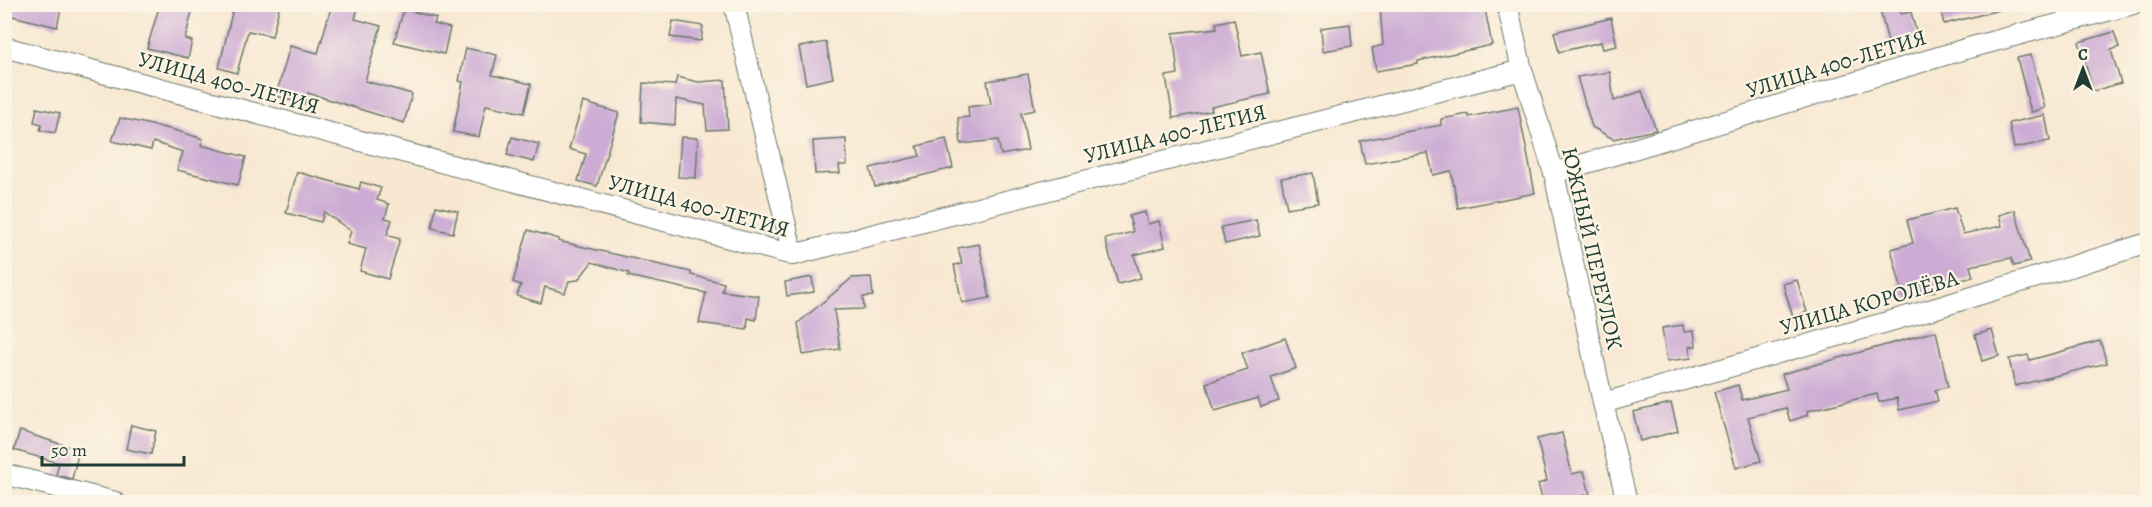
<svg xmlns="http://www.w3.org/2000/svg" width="2152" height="507" viewBox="0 0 2152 507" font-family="Alegreya,serif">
	<rect width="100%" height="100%" fill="#fcf5e5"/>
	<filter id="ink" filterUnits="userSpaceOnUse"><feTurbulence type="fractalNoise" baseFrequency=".0167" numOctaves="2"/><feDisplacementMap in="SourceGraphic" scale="12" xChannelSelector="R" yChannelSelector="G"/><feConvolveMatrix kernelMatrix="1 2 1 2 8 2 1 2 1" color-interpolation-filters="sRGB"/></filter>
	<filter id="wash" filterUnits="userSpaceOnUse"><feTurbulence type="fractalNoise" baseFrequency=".008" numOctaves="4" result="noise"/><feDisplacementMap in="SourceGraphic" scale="24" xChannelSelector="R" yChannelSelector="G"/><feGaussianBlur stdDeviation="1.35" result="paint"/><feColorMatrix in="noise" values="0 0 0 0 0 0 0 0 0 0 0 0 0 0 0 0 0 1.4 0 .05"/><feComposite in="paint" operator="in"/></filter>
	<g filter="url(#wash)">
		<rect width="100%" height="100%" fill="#f8e8d2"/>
		<g id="blocks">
			<g fill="#ccacd4">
				<path d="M4,4H62L57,27L4,14Z"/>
				<path d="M160,4H194L185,39L192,41L188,58L147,48Z"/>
				<path d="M234,4H280L272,36L248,31L237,73L219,68Z"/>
				<path d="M332,4H359L355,19L381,26L365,81L412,94L404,123L308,93L304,104L276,96L290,46L318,53Z"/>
				<path d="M1397,4H1439V10L1467,4H1484L1492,45L1418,61V64L1376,71L1372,48L1383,45L1380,6Z"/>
				<path d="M1939,4H1999L2000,10L1944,24Z"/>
				<path d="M1899,6L1901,14L1911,12L1917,35L1888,42L1880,10Z"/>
				<path d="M404,9L436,18L434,24L450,28L444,54L394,42Z"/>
				<path d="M1611,18L1617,46L1603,49L1601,42L1559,52L1554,32Z"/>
				<path d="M1234,19L1242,56L1261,52L1270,94L1211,107L1212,111L1173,118L1166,76L1178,74L1173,33L1217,28L1216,23Z"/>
				<path d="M673,21L703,26L701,41L670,37Z"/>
				<path d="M1350,24L1352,46L1323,51L1321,28Z"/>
				<path d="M2114,32L2119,47L2111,50L2121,83L2093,91L2079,42Z"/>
				<path d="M826,42L833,78L806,84L799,47Z"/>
				<path d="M466,48L497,55L492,75L531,84L524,113L486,105L479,137L453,132L463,82L459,81Z"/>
				<path d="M2031,55L2045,108L2031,112L2017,58Z"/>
				<path d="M1610,72L1614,101L1642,91L1656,130L1613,139L1592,127L1577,77Z"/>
				<path d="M1028,74L1035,110L1021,113L1028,150L1001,155L998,140L961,144L958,118L969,117L968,107L991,104L987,81Z"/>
				<path d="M677,77L698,82L725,80L728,129L707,130L705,105L676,99L675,125L641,122L643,83L675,85Z"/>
				<path d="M583,102L619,113L597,186L578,181L586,154L569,149Z"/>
				<path d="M1518,107L1535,193L1458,208L1451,171L1433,175L1428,153L1365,164L1360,141L1441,125V119L1468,114L1469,117Z"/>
				<path d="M37,108L60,113L55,133L40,130L42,124L34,122Z"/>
				<path d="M2045,115L2050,141L2014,148L2009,123Z"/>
				<path d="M120,118L174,130L203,139L201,145L246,157L238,185L177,170L183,152L153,142L151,150L112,141Z"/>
				<path d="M512,137L539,144L534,162L507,155Z"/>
				<path d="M681,137L698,138L696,178L678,177Z"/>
				<path d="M846,139L847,165H839L840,173L815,174L813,141Z"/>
				<path d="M946,139L953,168L875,187L870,168L920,156L917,146Z"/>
				<path d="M297,172L359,189L361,182L381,188L377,200L389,204L385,218L392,220L387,235L400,239L388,279L360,271L366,249L347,244L351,231L324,212L321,222L286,213Z"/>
				<path d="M1313,173L1318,203L1287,208L1281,178Z"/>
				<path d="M436,206L458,211L453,233L432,228Z"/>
				<path d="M1955,208L1963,234L2002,226L1999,215L2015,210L2030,262L2014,266L2011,258L1970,266L1973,277L1934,287L1935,291L1904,299L1891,249L1913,243L1907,220Z"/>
				<path d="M1145,212L1148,224L1159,221L1165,247L1134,255L1141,278L1118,284L1105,239L1133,232L1129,216Z"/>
				<path d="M1256,220L1260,236L1225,244L1221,227Z"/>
				<path d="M528,230L559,239L558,241L691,272V275L724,283L722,291L759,296L756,320L748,318L747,329L699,323L706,293L628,276L629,273L592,262L578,280L569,281L565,293L545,287L541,303L517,296L521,285L513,282Z"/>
				<path d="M979,244L990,298L962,303L954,265L962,264L958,248Z"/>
				<path d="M812,277L814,292L787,296L785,282Z"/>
				<path d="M871,277L873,296L863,297L864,309L834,310L840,349L803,355L798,323L852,278Z"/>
				<path d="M1797,280L1807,312L1793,317L1783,284Z"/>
				<path d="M1683,325L1684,332L1694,331L1696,346L1689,347L1691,358L1667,361L1662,328Z"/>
				<path d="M1992,330L1999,356L1982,361L1975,335Z"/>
				<path d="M1936,331L1948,387L1935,390L1938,401L1899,410L1897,398L1879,402L1877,394L1807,411L1808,415L1790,421L1786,408L1748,417L1761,461L1736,468L1714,392L1738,385L1742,400L1787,389L1782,374Z"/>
				<path d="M1285,338L1296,368L1271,377L1279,401L1261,407L1258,398L1215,411L1206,383L1248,370L1242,353Z"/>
				<path d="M2100,341L2107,363L2015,386L2009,359L2028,355L2030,360Z"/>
				<path d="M1671,403L1678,431L1640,441L1633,412Z"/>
				<path d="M131,425L156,431L151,454L126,449Z"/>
				<path d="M20,431L79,450L72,479L56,475L59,463L14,450Z"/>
				<path d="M1562,433L1572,474L1584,471L1590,494L1558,502H1543L1538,484L1547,481L1537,439Z"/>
			</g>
		</g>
	</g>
	<g filter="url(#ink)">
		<use href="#blocks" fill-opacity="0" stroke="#6b796b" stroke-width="1.5"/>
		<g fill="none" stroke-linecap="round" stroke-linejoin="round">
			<defs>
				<g id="street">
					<path d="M734,4L793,255"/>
					<path d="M1507,4L1522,70L1554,173L1603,403L1627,502"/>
					<path d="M4,47L793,255L1522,70"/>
					<path d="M1554,173L1965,49L2133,4"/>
					<path d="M1603,403L1936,308L2148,243"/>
					<path d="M4,474L115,502"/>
				</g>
			</defs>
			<use href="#street" stroke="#6b796b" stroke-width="22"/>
			<use href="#street" stroke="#fff" stroke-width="20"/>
		</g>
	</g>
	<g text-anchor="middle" stroke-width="4.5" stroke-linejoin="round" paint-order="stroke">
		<g font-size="22" fill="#1f3d34" stroke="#fcf5e5">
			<text transform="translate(1836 63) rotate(-17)" y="8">УЛИЦА 400-ЛЕТИЯ</text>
			<text transform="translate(229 82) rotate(15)" y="8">УЛИЦА 400-ЛЕТИЯ</text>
			<text transform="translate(1175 133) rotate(-14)" y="8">УЛИЦА 400-ЛЕТИЯ</text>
			<text transform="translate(699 205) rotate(15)" y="8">УЛИЦА 400-ЛЕТИЯ</text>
			<text transform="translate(1593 248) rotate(77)" y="8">ЮЖНЫЙ ПЕРЕУЛОК</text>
			<text transform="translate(1869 302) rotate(-16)" y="8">УЛИЦА КОРОЛЁВА</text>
		</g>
	</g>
	<rect width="2152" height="507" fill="none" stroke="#fcf5e5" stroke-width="24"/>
	<g transform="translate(2083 69)" stroke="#fcf5e5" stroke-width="4.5" paint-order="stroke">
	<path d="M0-4.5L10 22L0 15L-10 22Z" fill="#1f3d34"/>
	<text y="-9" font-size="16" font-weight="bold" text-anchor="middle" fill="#1f3d34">С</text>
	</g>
	<path d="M42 456v9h142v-9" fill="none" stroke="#1f3d34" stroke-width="3"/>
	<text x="51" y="456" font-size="18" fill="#1f3d34" stroke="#fcf5e5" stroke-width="4.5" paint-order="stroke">50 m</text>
</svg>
